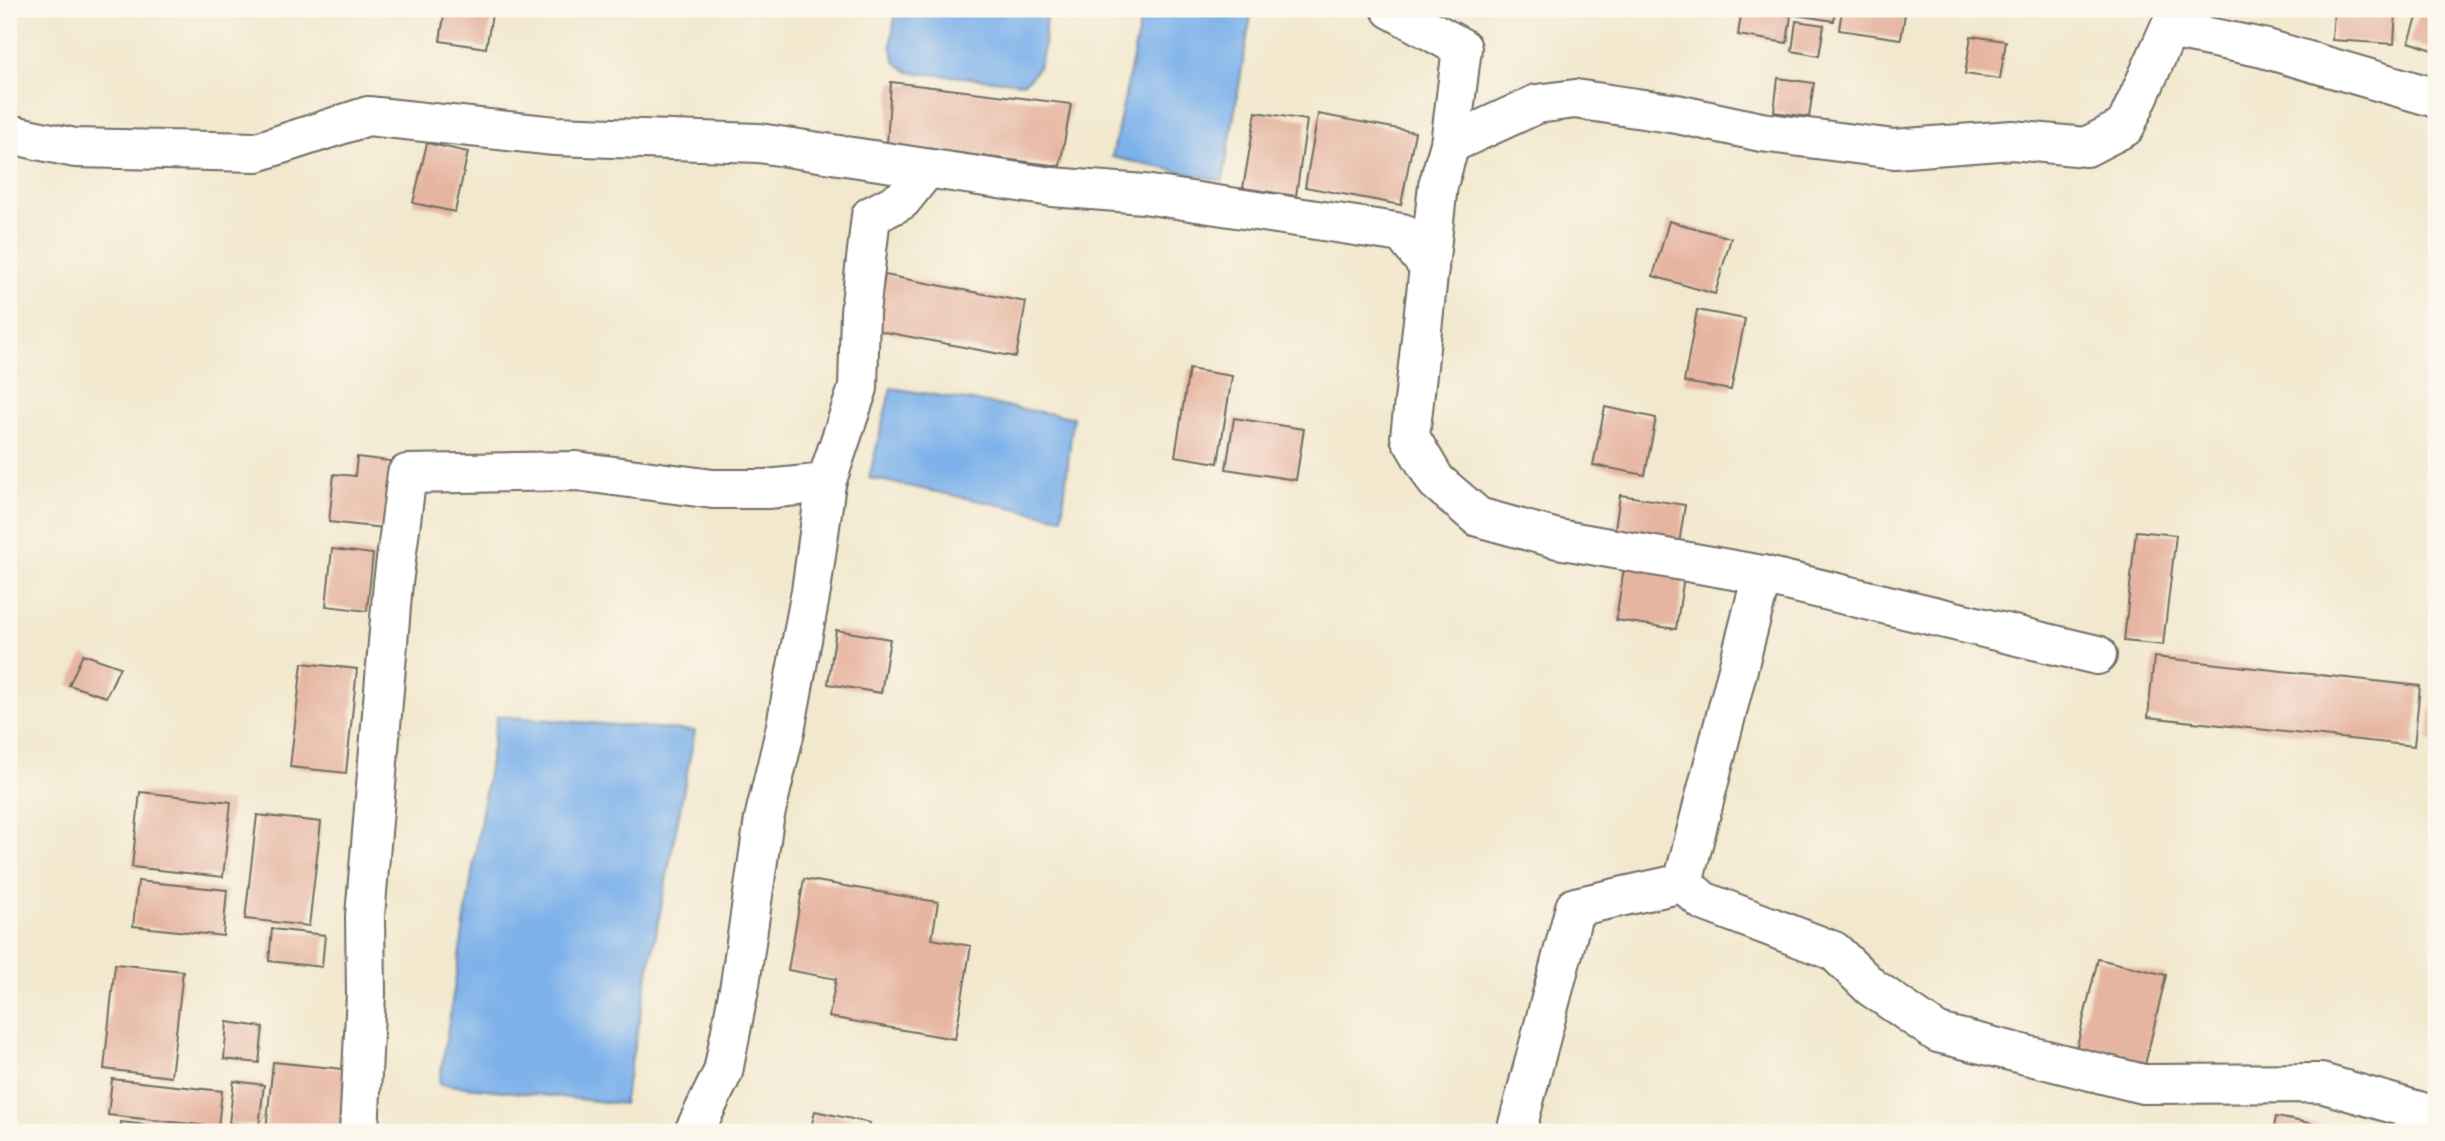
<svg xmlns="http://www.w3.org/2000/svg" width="2445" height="1141" viewBox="0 0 2445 1141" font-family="Itim,sans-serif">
	<rect width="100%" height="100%" fill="#fbf7ec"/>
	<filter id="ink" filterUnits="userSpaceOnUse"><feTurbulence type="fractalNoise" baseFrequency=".0143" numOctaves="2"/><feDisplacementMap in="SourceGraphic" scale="14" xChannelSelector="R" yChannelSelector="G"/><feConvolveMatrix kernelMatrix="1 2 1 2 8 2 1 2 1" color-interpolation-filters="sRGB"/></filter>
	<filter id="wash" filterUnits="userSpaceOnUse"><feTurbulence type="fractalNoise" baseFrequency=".00686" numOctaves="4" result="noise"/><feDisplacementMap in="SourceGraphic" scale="28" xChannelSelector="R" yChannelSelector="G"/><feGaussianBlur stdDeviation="1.57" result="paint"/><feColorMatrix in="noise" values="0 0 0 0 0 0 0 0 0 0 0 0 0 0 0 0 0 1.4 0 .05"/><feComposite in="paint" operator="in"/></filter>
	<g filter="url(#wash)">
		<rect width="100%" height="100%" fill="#f2e8ce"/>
		<g fill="#7db1ea" stroke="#546e8a" stroke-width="2">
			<path d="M896,9H1046C1044,35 1048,69 1023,83L909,72L895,62L891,45Z"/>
			<path d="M1143,9H1252L1223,181L1112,157Z"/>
			<path d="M891,388L1073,417L1062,518L869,478Z"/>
			<path d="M497,716L695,731L623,1104L439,1084Z"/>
		</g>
		<g id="blocks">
			<g fill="#e6b5a1">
				<path d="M445,9H493L486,48L440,41Z"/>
				<path d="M1742,9L1791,16L1787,43L1738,35Z"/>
				<path d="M1796,9H1835L1834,21L1795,15Z"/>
				<path d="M1842,9L1905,14L1901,39L1839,30Z"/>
				<path d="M2213,9H2234L2231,16Z"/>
				<path d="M2334,9H2396L2394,44L2332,40Z"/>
				<path d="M2420,9H2436V51L2409,42Z"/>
				<path d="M1796,21L1824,25L1819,56L1792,51Z"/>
				<path d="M1971,36L2006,41L2000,79L1965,74Z"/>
				<path d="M1778,78L1814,83L1809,117L1774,112Z"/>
				<path d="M891,82L1071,104L1060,166L887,144Z"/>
				<path d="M1256,112L1307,120L1296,196L1243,188Z"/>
				<path d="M1318,114L1415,132L1401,205L1305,187Z"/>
				<path d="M427,143L468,152L455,212L413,203Z"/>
				<path d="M1669,221L1731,238L1715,294L1653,276Z"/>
				<path d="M885,275L1026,302L1016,357L874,330Z"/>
				<path d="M1697,310L1745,319L1731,390L1684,382Z"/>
				<path d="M1189,369L1232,376L1218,463L1175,456Z"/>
				<path d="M1605,407L1656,418L1645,475L1593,465Z"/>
				<path d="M1234,418L1304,429L1296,480L1226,469Z"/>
				<path d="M357,457L390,461L383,528L329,522L334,474L355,476Z"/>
				<path d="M1620,495L1685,505L1678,551L1613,542Z"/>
				<path d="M2136,531L2176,535L2163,645L2124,641Z"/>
				<path d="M332,549L373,554L367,611L326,606Z"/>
				<path d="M1625,561L1685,570L1676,629L1616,620Z"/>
				<path d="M836,630L890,639L881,693L828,684Z"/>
				<path d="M83,654L120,667L106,697L69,685Z"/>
				<path d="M2154,657L2420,686L2414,746L2148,717Z"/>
				<path d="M302,663L357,669L346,773L290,767Z"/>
				<path d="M2434,686H2436V742L2428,741Z"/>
				<path d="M140,792L231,802L223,877L132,867Z"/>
				<path d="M257,815L321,822L309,926L245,919Z"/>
				<path d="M804,879L938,902L932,939L971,946L955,1039L829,1017L836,979L788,970Z"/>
				<path d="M138,881L227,890L223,936L133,926Z"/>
				<path d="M272,929L325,935L322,967L269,961Z"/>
				<path d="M2098,959L2166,975L2145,1065L2076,1050Z"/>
				<path d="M115,964L183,971L171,1077L104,1069Z"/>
				<path d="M227,1022L263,1027L259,1063L224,1059Z"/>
				<path d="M273,1062L353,1070L346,1132L266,1131Z"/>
				<path d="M112,1079L222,1091L218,1127L108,1115Z"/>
				<path d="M234,1081L264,1085L259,1126L229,1123Z"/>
				<path d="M815,1111L870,1123L868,1132H810Z"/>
				<path d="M2276,1117L2337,1128L2336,1132H2273Z"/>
				<path d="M121,1122L174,1128L173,1132H120Z"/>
			</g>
		</g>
	</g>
	<g filter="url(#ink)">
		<use href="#blocks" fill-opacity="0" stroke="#716d64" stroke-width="2"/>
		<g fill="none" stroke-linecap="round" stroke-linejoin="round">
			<defs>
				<g id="minor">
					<path d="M1391,9L1462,48L1450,144L1438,185L1429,267"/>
					<path d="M9,134L75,148L257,152L368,116L555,136L759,143L1052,187L1144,194L1402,233L1429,267L1410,437L1436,481L1478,517L1558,539L1762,575"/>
					<path d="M1450,144L1537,104L1575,99L1677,114L1761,132L1894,149L2012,140L2086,147L2125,127L2169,29L2263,48L2436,98"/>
					<path d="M1683,883L1703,901L1834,951L1871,987L1938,1033L2143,1084L2321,1083L2436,1116"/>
					<path d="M359,1132L366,994L365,916L393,583L407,474L576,471L713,489H767L826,483L858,388L860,312L871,216L902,200L926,170"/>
					<path d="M694,1132L723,1072L740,984L764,819L785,731L811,591L826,483"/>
					<path d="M1516,1132L1575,907L1683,883L1762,575L2097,655"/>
				</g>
			</defs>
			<use href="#minor" stroke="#716d64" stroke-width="42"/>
			<use href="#minor" stroke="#fff" stroke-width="38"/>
		</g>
	</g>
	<rect width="2445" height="1141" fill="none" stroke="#fbf7ec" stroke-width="35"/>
</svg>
